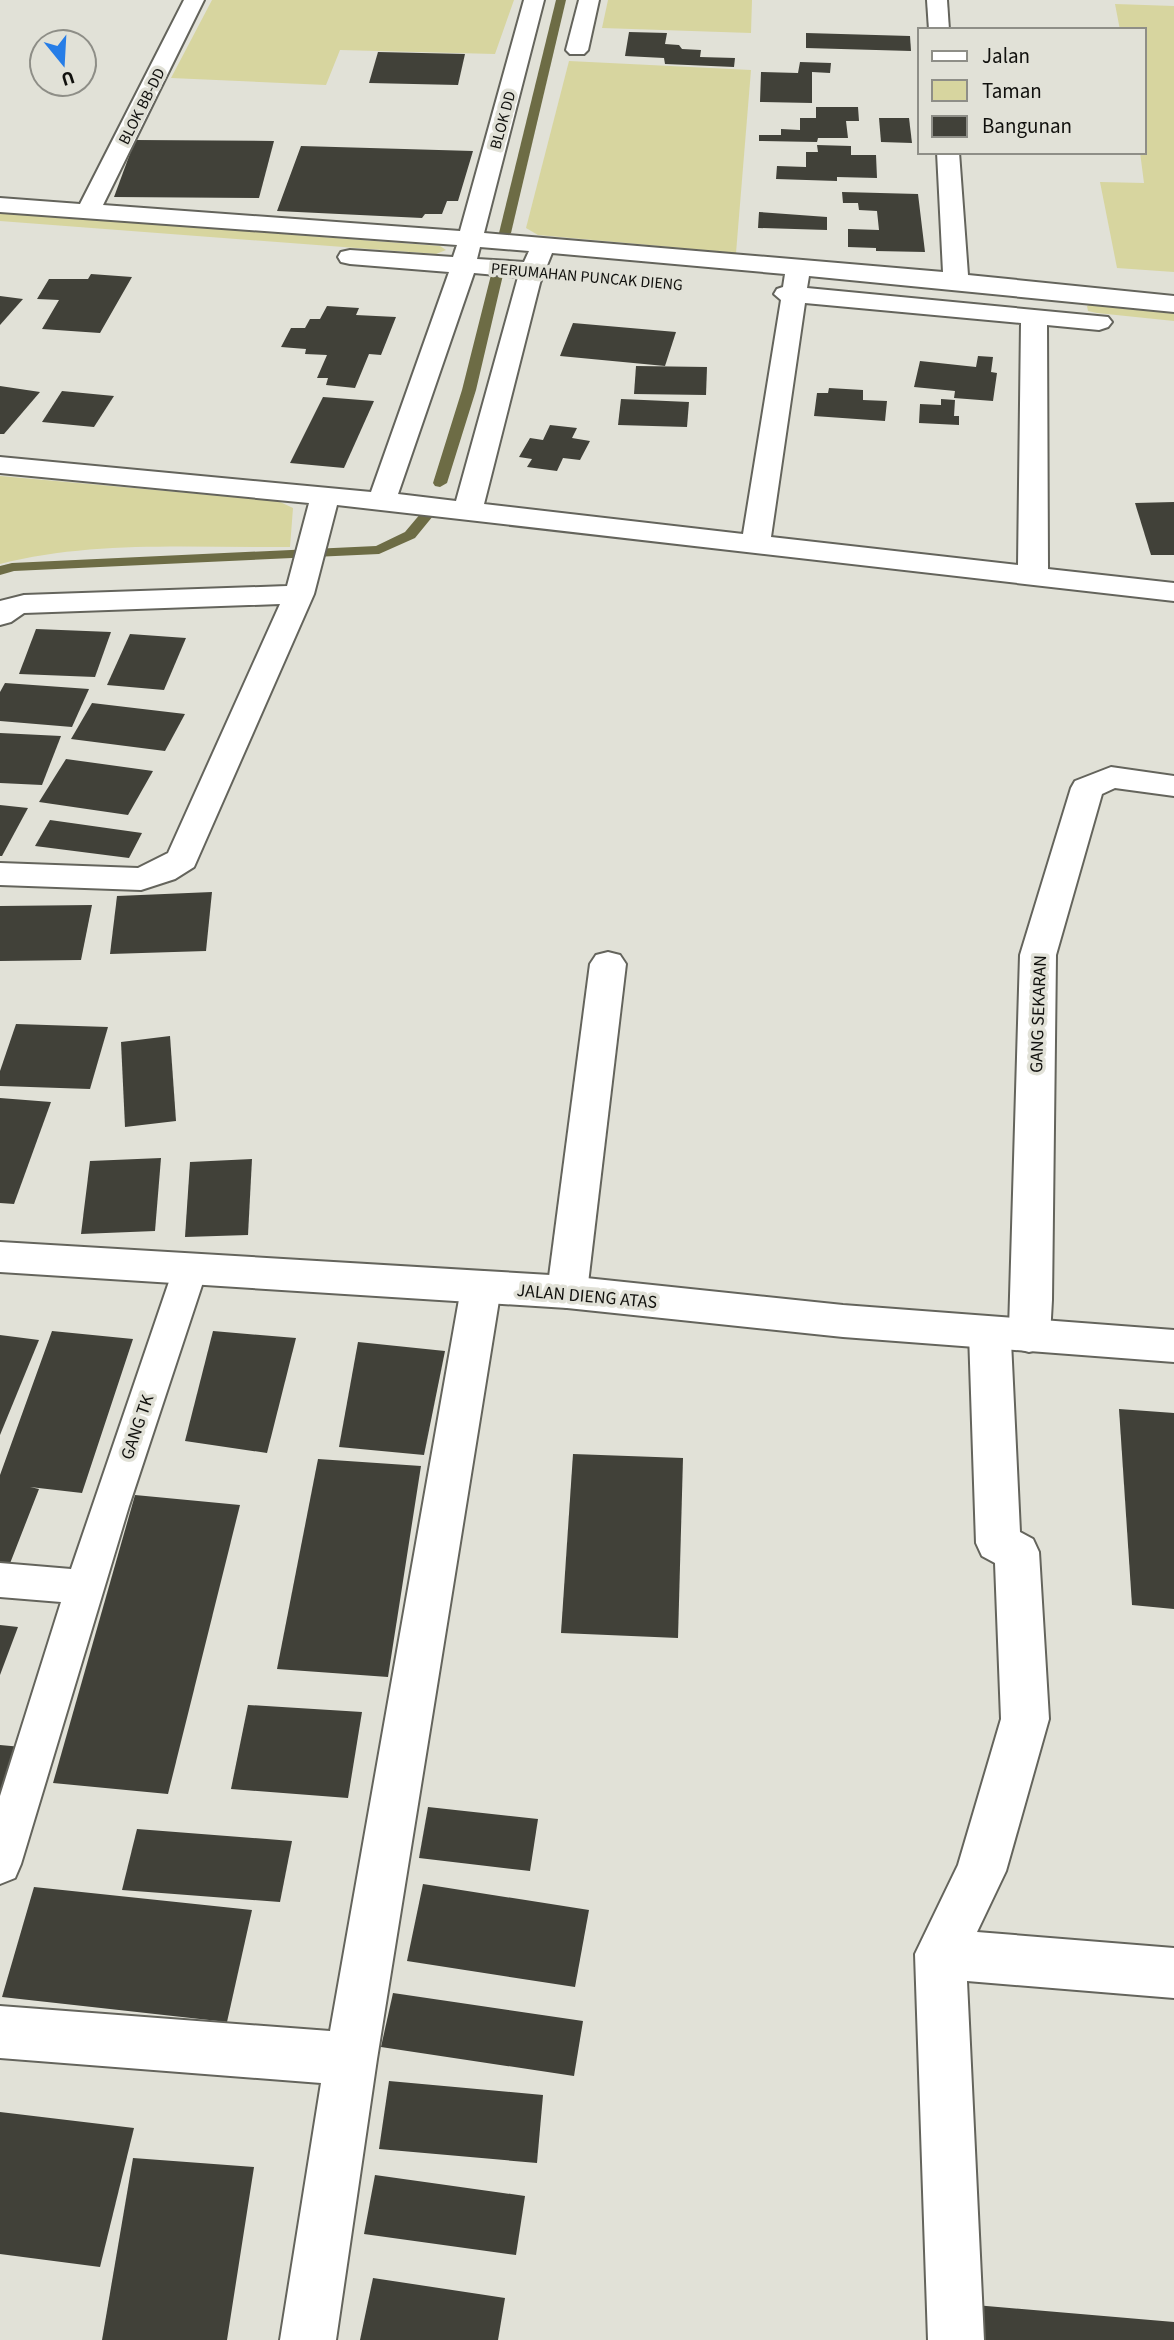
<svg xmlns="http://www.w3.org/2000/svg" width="1174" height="2340" viewBox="0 0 1174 2340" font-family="'Source Sans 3',sans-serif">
	<rect width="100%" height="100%" fill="#e1e1d7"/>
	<g fill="#d7d59f">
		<path d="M212,0H514L495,54L340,50L326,85L171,78Z"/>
		<path d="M608,0H752L751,33L602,28Z"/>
		<path d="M1115,4L1174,6V272L1117,268L1100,182L1144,183L1140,152H1144V30H1120Z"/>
		<path d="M569,61L751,70L736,253L538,235L526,228Z"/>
		<path d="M0,212L440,246L446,250L436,254L0,221Z"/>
		<path d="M1092,303L1174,311V321L1097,313L1088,311L1087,306Z"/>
		<path d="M0,476L278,501L293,508L290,547C195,548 93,540 0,564Z"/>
	</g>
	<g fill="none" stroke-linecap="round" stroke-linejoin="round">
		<g fill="#6d6c45" fill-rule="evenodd">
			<path d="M556,0H566L511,233L505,237L499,233Z"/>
			<path d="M497,271L503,275L476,390L447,483L440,487L435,486L433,483L462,390L491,275Z"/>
			<path d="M426,512L433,516L415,538L379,554L14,571L0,575V566L12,563L376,546L405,532L421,513Z"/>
		</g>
	</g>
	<g fill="#414139">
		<path d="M629,32L667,33L665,44L679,45L682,49L701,50L700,57L735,58L734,67L665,64L664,58L625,56Z"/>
		<path d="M806,33L910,36L911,51L806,48Z"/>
		<path d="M378,52L465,54L458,85L369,83Z"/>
		<path d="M800,62L831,63L830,73L812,72V103L760,102L761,72L798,73Z"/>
		<path d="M816,107H858L859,121H846L848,138H818L817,142L759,141V135H781V129L800,130V118H816Z"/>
		<path d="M879,118H909L912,143L881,142Z"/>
		<path d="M135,140L274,141L259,198L114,197Z"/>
		<path d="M817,145L851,146V155H876L877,178L837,177V181L776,179L777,166L806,167V152H818Z"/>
		<path d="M301,146L473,151L458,201H447L442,214H425L422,218L277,211Z"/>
		<path d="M842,192L918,194L925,252L876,251V248L848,247V229L879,230L877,211L859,210L858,203H843Z"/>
		<path d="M759,212L827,217V230L758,228Z"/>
		<path d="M91,274L132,277L100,333L42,329L59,300L37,299L49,279H88Z"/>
		<path d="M0,296L23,299L0,325Z"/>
		<path d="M327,306L359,308L356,315L396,317L381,355L369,354L355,388L326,385L328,378H317L327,355L305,354L306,349L281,347L291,328H305L310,319H320Z"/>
		<path d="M573,323L676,332L665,366L560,356Z"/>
		<path d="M978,356L993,357L991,372L997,373L993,401L954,398L955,391L914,387L920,361L976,367Z"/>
		<path d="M636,366L707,367L706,395L634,394Z"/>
		<path d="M0,386L40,392L4,434H0Z"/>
		<path d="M829,388L863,390V400L887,401L885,421L814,416L817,393H828Z"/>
		<path d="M62,391L114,396L94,427L42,422Z"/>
		<path d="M323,397L374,401L344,468L290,463Z"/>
		<path d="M621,399L689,402L687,427L618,425Z"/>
		<path d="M941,399L955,400L954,416H959V425L919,423L920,404L941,405Z"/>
		<path d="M550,425L577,428L572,438L590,441L580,460L563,458L557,471L527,467L532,459L519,457L530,438L543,440Z"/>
		<path d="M1174,502V555H1151L1135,503Z"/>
		<path d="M36,629L111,632L95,677L19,674Z"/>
		<path d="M130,634L186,638L164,690L107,685Z"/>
		<path d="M5,683L89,689L72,727L0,721V692Z"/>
		<path d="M92,703L185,714L165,751L71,739Z"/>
		<path d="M0,733L61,736L42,785L0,783Z"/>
		<path d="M66,759L153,771L128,815L39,802Z"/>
		<path d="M0,805L28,808L2,856H0Z"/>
		<path d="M50,820L142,833L129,858L35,846Z"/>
		<path d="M212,892L206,951L110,954L117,896Z"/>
		<path d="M92,905L81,960L0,961V906Z"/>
		<path d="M16,1024L108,1027L90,1089L0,1086V1071Z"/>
		<path d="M170,1036L176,1121L125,1127L121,1042Z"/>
		<path d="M0,1098L51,1102L14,1204L0,1203Z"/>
		<path d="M161,1158L155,1231L81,1234L90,1161Z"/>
		<path d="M252,1159L248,1235L185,1237L190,1162Z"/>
		<path d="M52,1331L133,1339L82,1493L30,1487L39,1489L9,1566L0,1565V1475Z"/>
		<path d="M213,1331L296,1338L267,1453L185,1441Z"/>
		<path d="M0,1335L39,1340L0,1435Z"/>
		<path d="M358,1342L445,1351L424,1455L339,1447Z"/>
		<path d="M1119,1409L1174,1413V1609L1132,1605Z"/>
		<path d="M573,1454L683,1458L678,1638L561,1633Z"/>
		<path d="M318,1459L421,1466L388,1677L277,1669Z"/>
		<path d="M135,1495L240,1505L168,1794L53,1783Z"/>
		<path d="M0,1625L18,1627L0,1675Z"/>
		<path d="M248,1705L362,1712L348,1798L231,1789Z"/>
		<path d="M0,1745L22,1747L0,1810Z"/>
		<path d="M428,1807L538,1819L530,1871L419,1858Z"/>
		<path d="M137,1829L292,1841L280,1902L122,1890Z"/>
		<path d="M423,1884L589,1910L575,1987L407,1961Z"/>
		<path d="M34,1887L252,1910L227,2022L2,1997Z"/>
		<path d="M393,1993L583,2021L574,2076L381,2047Z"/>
		<path d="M389,2081L543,2095L537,2163L379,2149Z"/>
		<path d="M0,2112L134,2128L100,2267L0,2254Z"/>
		<path d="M133,2158L254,2167L227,2340H102Z"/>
		<path d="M375,2175L525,2196L516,2255L364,2234Z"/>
		<path d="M373,2278L505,2298L498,2340H360Z"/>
		<path d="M975,2305L1174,2322V2340H976Z"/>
	</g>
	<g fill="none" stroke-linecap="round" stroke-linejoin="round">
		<defs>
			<path id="service" d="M191,1254L203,1258L208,1267L129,1506L21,1864L15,1878L0,1884V1796L61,1602L0,1597V1563L71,1569L174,1267L179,1258Z"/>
			<g id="minor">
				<path d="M184,0H204L103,205L460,231L524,0H544L484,233L943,272L937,152H959L968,275L1174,296V312L809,276L807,288L1108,317L1112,322L1108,327L1099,330L1047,325L1048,569L1174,583V601L337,505L314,594L194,867L175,879L141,890L0,885V863L138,868L168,853L280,604L24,613L11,622L0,625V601L24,595L287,586L309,503L0,473V457L371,492L449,272L350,264L341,262L338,257L341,252L350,250L453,257L457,245L0,212V198L80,204ZM480,247L529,251L524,262L477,259ZM552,253L785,274L783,287L777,289L774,294L781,300L743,534L484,504L540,283ZM474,273L518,277L456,501L398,494ZM805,303L1021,323L1018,565L771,537Z"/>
				<path d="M579,0H599L588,50L584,54H570L566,50Z"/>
				<path d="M927,0H947L949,30H929Z"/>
				<path d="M1111,767L1174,776V796L1115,788L1102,794L1056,955L1052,1300L1050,1336L1044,1348L1029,1352L1014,1348L1011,1341L1020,1532L1033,1539L1039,1552L1049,1719L1006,1871L977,1932L1174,1948V1998L967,1981L984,2340H928L915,1954L958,1865L1001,1719L995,1563L982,1556L976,1543L969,1333L975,1322L990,1317L1005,1322L1009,1330L1020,955L1071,788L1075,781Z"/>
				<path d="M608,952L620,955L626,964L587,1292L581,1303L567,1308L553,1303L547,1292L590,964L596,955Z"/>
				<path d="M481,1272L495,1277L501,1288L377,2059L336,2340H280L321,2083L0,2058V2006L330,2031L461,1288L467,1277Z"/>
			</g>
			<path id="tertiary" d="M0,1242L567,1276L843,1305L1174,1330V1362L843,1337L567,1308L0,1272Z"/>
		</defs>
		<use href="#service" stroke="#64645c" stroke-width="4"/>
		<use href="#minor" stroke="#64645c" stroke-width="4"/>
		<use href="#tertiary" stroke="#64645c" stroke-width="4"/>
		<use href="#service" fill="#fff" fill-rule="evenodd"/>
		<use href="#minor" fill="#fff" fill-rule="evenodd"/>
		<use href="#tertiary" fill="#fff" fill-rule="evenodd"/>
	</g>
	<g text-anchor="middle" stroke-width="7" stroke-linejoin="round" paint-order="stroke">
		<g font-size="16" fill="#11110e" stroke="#e1e1d7">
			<text transform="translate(141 106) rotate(-63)" y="6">BLOK BB-DD</text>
			<text transform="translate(502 120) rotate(-75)" y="6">BLOK DD</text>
			<text transform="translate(587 276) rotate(5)" y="6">PERUMAHAN PUNCAK DIENG</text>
		</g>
		<g font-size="18" fill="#11110e" stroke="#e1e1d7">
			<text transform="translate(1038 1014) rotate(-88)" y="6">GANG SEKARAN</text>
			<text transform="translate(587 1296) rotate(5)" y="6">JALAN DIENG ATAS</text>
			<text transform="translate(137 1427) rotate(-71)" y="6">GANG TK</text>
		</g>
	</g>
	<rect x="918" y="28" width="228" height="126" fill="#e1e1d7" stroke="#8e8e87" stroke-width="2"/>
	<rect x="932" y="51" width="35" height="10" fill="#ffffff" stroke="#8e8e87" stroke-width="2"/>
	<text x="982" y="63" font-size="21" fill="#11110e">Jalan</text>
	<rect x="932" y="80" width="35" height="21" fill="#d7d59f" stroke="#8e8e87" stroke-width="2"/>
	<text x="982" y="98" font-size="21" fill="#11110e">Taman</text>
	<rect x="932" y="116" width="35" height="21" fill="#414139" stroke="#8e8e87" stroke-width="2"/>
	<text x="982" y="133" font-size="21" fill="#11110e">Bangunan</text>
	<g transform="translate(63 63) rotate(162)"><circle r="33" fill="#e1e1d7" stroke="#8e8e87" stroke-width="2"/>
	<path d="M0-5L12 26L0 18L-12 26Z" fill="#267de7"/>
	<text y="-10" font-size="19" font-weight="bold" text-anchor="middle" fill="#11110e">U</text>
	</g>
</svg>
